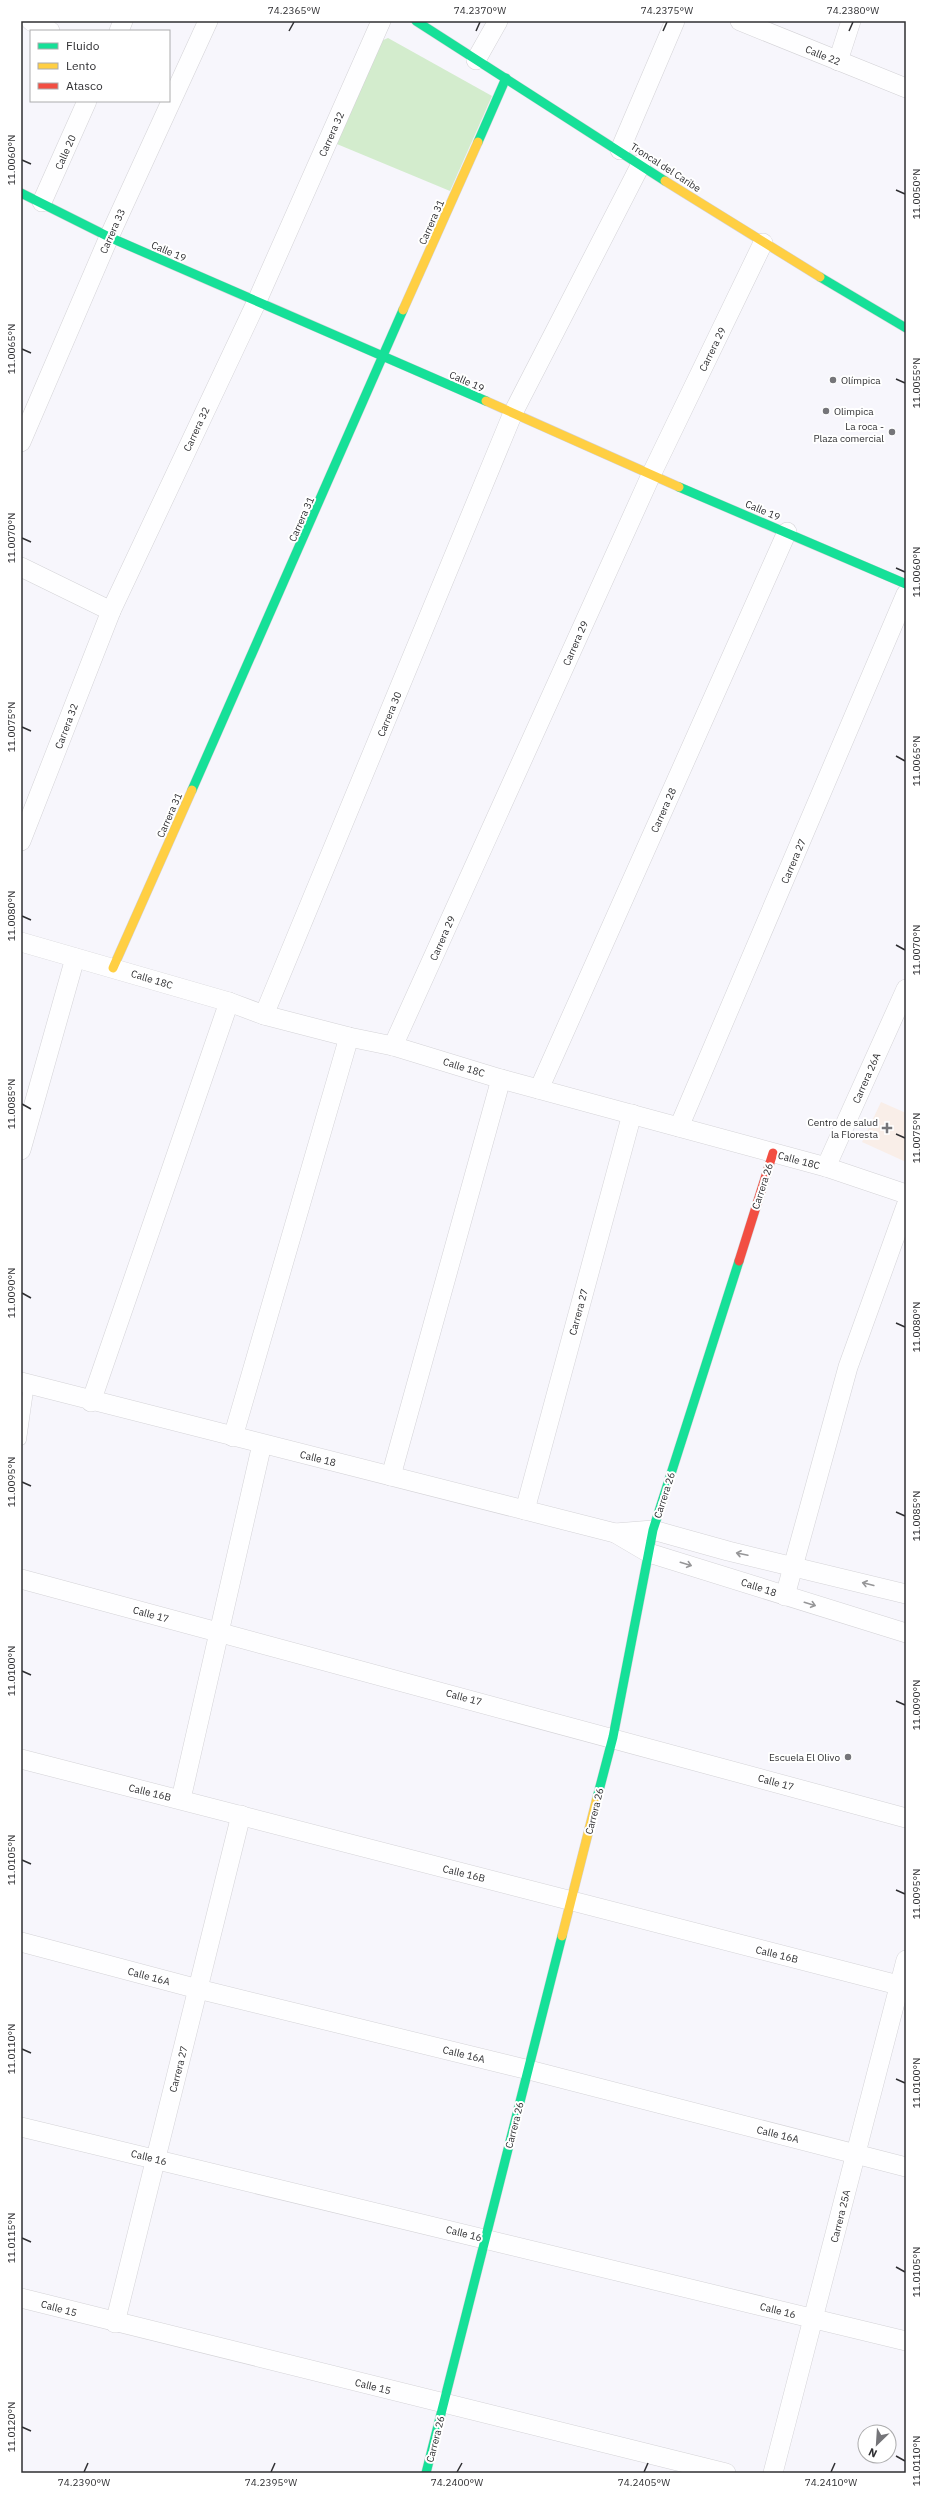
<svg xmlns="http://www.w3.org/2000/svg" width="927" height="2494" viewBox="0 0 927 2494" font-family="'IBM Plex Sans',sans-serif">
	<rect width="100%" height="100%" fill="#f7f6fc"/>
	<path fill="#f9eee8" d="M881,1102L906,1113V1162L862,1142Z"/>
	<path fill="#d3eccd" d="M388,38L492,96L450,191L332,142L374,44Z"/>
	<g fill="none" stroke-linecap="round" stroke-linejoin="round">
		<defs>
			<path id="lane" d="M21,1440L29,1384"/>
			<g id="street">
				<path d="M31,21L50,31"/>
				<path d="M740,21L906,88"/>
				<path d="M119,31L123,21"/>
				<path d="M476,60L498,21"/>
				<path d="M838,61L851,21"/>
				<path d="M620,150L675,21"/>
				<path d="M42,202L87,101"/>
				<path d="M21,442L109,237L208,21"/>
				<path d="M21,567L111,611"/>
				<path d="M21,841L111,611L257,301L381,21"/>
				<path d="M21,942L229,1002L264,1015L349,1037L393,1046L501,1079L826,1167L906,1194"/>
				<path d="M264,1015L513,413L641,164"/>
				<path d="M393,1046L651,475L763,243"/>
				<path d="M539,1089L787,532"/>
				<path d="M679,1127L906,594"/>
				<path d="M21,1150L75,958"/>
				<path d="M826,1167L906,989"/>
				<path d="M21,1382L615,1533L649,1553L906,1633"/>
				<path d="M91,1402L229,1002"/>
				<path d="M233,1437L349,1037"/>
				<path d="M391,1476L501,1079"/>
				<path d="M525,1510L632,1114"/>
				<path d="M615,1533L653,1530L728,1551L906,1594"/>
				<path d="M21,1579L906,1818"/>
				<path d="M785,1596L848,1367L906,1206"/>
				<path d="M21,1759L906,1987"/>
				<path d="M181,1799L262,1444"/>
				<path d="M21,1942L198,1989L529,2070L906,2167"/>
				<path d="M21,2127L906,2341"/>
				<path d="M21,2298L726,2473"/>
				<path d="M115,2323L241,1815"/>
				<path d="M773,2473L906,1960"/>
			</g>
			<g id="fast">
				<path d="M416,21L665,181"/>
				<path d="M478,142L506,78"/>
				<path d="M21,193L109,237L486,401"/>
				<path d="M820,277L906,328"/>
				<path d="M679,487L906,584"/>
				<path d="M192,790L403,310"/>
				<path d="M597,1798L613,1737L653,1530L739,1261"/>
				<path d="M426,2473L562,1936"/>
			</g>
			<g id="slow">
				<path d="M665,181L820,277"/>
				<path d="M403,310L478,142"/>
				<path d="M486,401L679,487"/>
				<path d="M113,968L192,790"/>
				<path d="M562,1936L597,1798"/>
			</g>
			<path id="jam" d="M739,1261L773,1153"/>
		</defs>
		<use href="#lane" stroke="#d4d3d7" stroke-width="11"/>
		<use href="#street" stroke="#d4d3d7" stroke-width="20"/>
		<use href="#fast" stroke="#d4d3d7" stroke-width="10"/>
		<use href="#slow" stroke="#d4d3d7" stroke-width="10"/>
		<use href="#jam" stroke="#d4d3d7" stroke-width="10"/>
		<use href="#lane" stroke="#fefeff" stroke-width="10"/>
		<use href="#street" stroke="#fefeff" stroke-width="19"/>
		<use href="#fast" stroke="#16e098" stroke-width="9"/>
		<use href="#slow" stroke="#ffcf43" stroke-width="9"/>
		<use href="#jam" stroke="#f24e42" stroke-width="9"/>
	</g>
	<defs><path id="oneway-shaft" d="M-6 0H5M1.5-3L5.5 0L1.5 3" fill="none" stroke-width="1.6" stroke-linecap="round" stroke-linejoin="round"/></defs>
	<g stroke="#969698">
		<use href="#oneway-shaft" transform="translate(742 1554) rotate(-168)"/>
		<use href="#oneway-shaft" transform="translate(686 1564) rotate(17)"/>
		<use href="#oneway-shaft" transform="translate(868 1584) rotate(-166)"/>
		<use href="#oneway-shaft" transform="translate(810 1604) rotate(17)"/>
	</g>
	<path fill="none" stroke="#2f2f32" stroke-width="1.5" d="M289,31L294,22M476,31L480,22M663,31L667,22M849,31L853,22M22,160L31,164M896,190L905,194M22,349L31,353M896,379L905,383M22,538L31,542M896,568L905,572M22,727L31,731M896,756L905,761M22,916L31,920M896,945L905,950M22,1104L31,1109M896,1134L905,1138M22,1293L31,1298M896,1323L905,1327M22,1482L31,1486M896,1512L905,1516M22,1671L31,1675M896,1701L905,1705M22,1860L31,1864M896,1890L905,1894M22,2049L31,2053M896,2079L905,2083M22,2238L31,2242M896,2267L905,2272M22,2427L31,2431M896,2456L905,2461M84,2472L88,2463M271,2472L275,2463M457,2472L462,2463M644,2472L648,2463M831,2472L835,2463"/>
	<g fill="#757579" stroke="#fff" stroke-width="1.5">
		<circle cx="833" cy="380" r="4"/>
		<circle cx="826" cy="411" r="4"/>
		<circle cx="892" cy="432" r="4"/>
		<path d="M885 1122h4v4h4v4h-4v4h-4v-4h-4v-4h4z"/>
		<circle cx="848" cy="1757" r="4"/>
	</g>
	<g text-anchor="middle" stroke-width="4" stroke-linejoin="round" paint-order="stroke">
		<g font-size="10" fill="#2f2f32" stroke="#fff">
			<text transform="translate(823 55) rotate(22)" y="4">Calle 22</text>
			<text transform="translate(331 134) rotate(-66)" y="4">Carrera 32</text>
			<text transform="translate(65 152) rotate(-66)" y="4">Calle 20</text>
			<text transform="translate(666 167) rotate(33)" y="4">Troncal del Caribe</text>
			<text transform="translate(431 222) rotate(-66)" y="4">Carrera 31</text>
			<text transform="translate(112 231) rotate(-66)" y="4">Carrera 33</text>
			<text transform="translate(169 251) rotate(23)" y="4">Calle 19</text>
			<text transform="translate(712 349) rotate(-64)" y="4">Carrera 29</text>
			<text transform="translate(467 381) rotate(24)" y="4">Calle 19</text>
			<text transform="translate(196 429) rotate(-65)" y="4">Carrera 32</text>
			<text transform="translate(763 510) rotate(23)" y="4">Calle 19</text>
			<text transform="translate(301 519) rotate(-66)" y="4">Carrera 31</text>
			<text transform="translate(575 643) rotate(-66)" y="4">Carrera 29</text>
			<text transform="translate(389 714) rotate(-68)" y="4">Carrera 30</text>
			<text transform="translate(66 726) rotate(-69)" y="4">Carrera 32</text>
			<text transform="translate(663 810) rotate(-66)" y="4">Carrera 28</text>
			<text transform="translate(169 815) rotate(-66)" y="4">Carrera 31</text>
			<text transform="translate(793 861) rotate(-67)" y="4">Carrera 27</text>
			<text transform="translate(442 938) rotate(-66)" y="4">Carrera 29</text>
			<text transform="translate(152 979) rotate(17)" y="4">Calle 18C</text>
			<text transform="translate(464 1067) rotate(17)" y="4">Calle 18C</text>
			<text transform="translate(866 1078) rotate(-66)" y="4">Carrera 26A</text>
			<text transform="translate(799 1160) rotate(15)" y="4">Calle 18C</text>
			<text transform="translate(762 1186) rotate(-72)" y="4">Carrera 26</text>
			<text transform="translate(578 1312) rotate(-75)" y="4">Carrera 27</text>
			<text transform="translate(318 1458) rotate(14)" y="4">Calle 18</text>
			<text transform="translate(664 1495) rotate(-72)" y="4">Carrera 26</text>
			<text transform="translate(759 1587) rotate(18)" y="4">Calle 18</text>
			<text transform="translate(151 1614) rotate(15)" y="4">Calle 17</text>
			<text transform="translate(464 1697) rotate(15)" y="4">Calle 17</text>
			<text transform="translate(776 1782) rotate(15)" y="4">Calle 17</text>
			<text transform="translate(150 1792) rotate(14)" y="4">Calle 16B</text>
			<text transform="translate(594 1811) rotate(-76)" y="4">Carrera 26</text>
			<text transform="translate(464 1873) rotate(14)" y="4">Calle 16B</text>
			<text transform="translate(777 1954) rotate(14)" y="4">Calle 16B</text>
			<text transform="translate(149 1976) rotate(15)" y="4">Calle 16A</text>
			<text transform="translate(464 2054) rotate(14)" y="4">Calle 16A</text>
			<text transform="translate(178 2069) rotate(-76)" y="4">Carrera 27</text>
			<text transform="translate(514 2125) rotate(-76)" y="4">Carrera 26</text>
			<text transform="translate(778 2134) rotate(14)" y="4">Calle 16A</text>
			<text transform="translate(149 2157) rotate(14)" y="4">Calle 16</text>
			<text transform="translate(840 2216) rotate(-76)" y="4">Carrera 25A</text>
			<text transform="translate(464 2233) rotate(14)" y="4">Calle 16</text>
			<text transform="translate(59 2308) rotate(15)" y="4">Calle 15</text>
			<text transform="translate(778 2310) rotate(14)" y="4">Calle 16</text>
			<text transform="translate(373 2386) rotate(14)" y="4">Calle 15</text>
			<text transform="translate(435 2439) rotate(-76)" y="4">Carrera 26</text>
		</g>
		<g font-size="10" fill="#2f2f32" stroke="#fff" text-anchor="end">
			<text x="841" y="384" text-anchor="start">Olímpica</text>
			<text x="834" y="415" text-anchor="start">Olimpica</text>
			<text x="884" y="430">La roca -<tspan x="884" dy="12">Plaza comercial</tspan></text>
			<text x="878" y="1126">Centro de salud<tspan x="878" dy="12">la Floresta</tspan></text>
			<text x="840" y="1761">Escuela El Olivo</text>
		</g>
	</g>
	<rect width="927" height="2494" fill="none" stroke="#ffffff" stroke-width="44"/>
	<rect x="30" y="30" width="140" height="72" fill="#ffffff" stroke="#acacad"/>
	<rect x="38" y="43" width="20" height="6" fill="#16e098" stroke="#acacad"/>
	<text x="66" y="50" font-size="12" fill="#2f2f32">Fluido</text>
	<rect x="38" y="63" width="20" height="6" fill="#ffcf43" stroke="#acacad"/>
	<text x="66" y="70" font-size="12" fill="#2f2f32">Lento</text>
	<rect x="38" y="83" width="20" height="6" fill="#f24e42" stroke="#acacad"/>
	<text x="66" y="90" font-size="12" fill="#2f2f32">Atasco</text>
	<g transform="translate(877 2444) rotate(205)"><circle r="19" fill="#ffffff" stroke="#acacad"/>
	<path d="M0-3L7 15L0 10L-7 15Z" fill="#757579"/>
	<text y="-6" font-size="11" font-weight="bold" text-anchor="middle" fill="#2f2f32">N</text>
	</g>
	<rect x="22" y="22" width="883" height="2450" fill="none" stroke="#2f2f32" stroke-width="1.5"/>
	<g font-size="10" text-anchor="middle" fill="#2f2f32">
		<text x="294" y="14">74.2365°W</text>
		<text x="480" y="14">74.2370°W</text>
		<text x="667" y="14">74.2375°W</text>
		<text x="853" y="14">74.2380°W</text>
		<text transform="translate(11 160) rotate(-90)" y="4">11.0060°N</text>
		<text transform="translate(916 194) rotate(-90)" y="4">11.0050°N</text>
		<text transform="translate(11 349) rotate(-90)" y="4">11.0065°N</text>
		<text transform="translate(916 383) rotate(-90)" y="4">11.0055°N</text>
		<text transform="translate(11 538) rotate(-90)" y="4">11.0070°N</text>
		<text transform="translate(916 572) rotate(-90)" y="4">11.0060°N</text>
		<text transform="translate(11 727) rotate(-90)" y="4">11.0075°N</text>
		<text transform="translate(916 761) rotate(-90)" y="4">11.0065°N</text>
		<text transform="translate(11 916) rotate(-90)" y="4">11.0080°N</text>
		<text transform="translate(916 950) rotate(-90)" y="4">11.0070°N</text>
		<text transform="translate(11 1104) rotate(-90)" y="4">11.0085°N</text>
		<text transform="translate(916 1138) rotate(-90)" y="4">11.0075°N</text>
		<text transform="translate(11 1293) rotate(-90)" y="4">11.0090°N</text>
		<text transform="translate(916 1327) rotate(-90)" y="4">11.0080°N</text>
		<text transform="translate(11 1482) rotate(-90)" y="4">11.0095°N</text>
		<text transform="translate(916 1516) rotate(-90)" y="4">11.0085°N</text>
		<text transform="translate(11 1671) rotate(-90)" y="4">11.0100°N</text>
		<text transform="translate(916 1705) rotate(-90)" y="4">11.0090°N</text>
		<text transform="translate(11 1860) rotate(-90)" y="4">11.0105°N</text>
		<text transform="translate(916 1894) rotate(-90)" y="4">11.0095°N</text>
		<text transform="translate(11 2049) rotate(-90)" y="4">11.0110°N</text>
		<text transform="translate(916 2083) rotate(-90)" y="4">11.0100°N</text>
		<text transform="translate(11 2238) rotate(-90)" y="4">11.0115°N</text>
		<text transform="translate(916 2272) rotate(-90)" y="4">11.0105°N</text>
		<text transform="translate(11 2427) rotate(-90)" y="4">11.0120°N</text>
		<text transform="translate(916 2461) rotate(-90)" y="4">11.0110°N</text>
		<text x="84" y="2486">74.2390°W</text>
		<text x="271" y="2486">74.2395°W</text>
		<text x="457" y="2486">74.2400°W</text>
		<text x="644" y="2486">74.2405°W</text>
		<text x="831" y="2486">74.2410°W</text>
	</g>
</svg>
